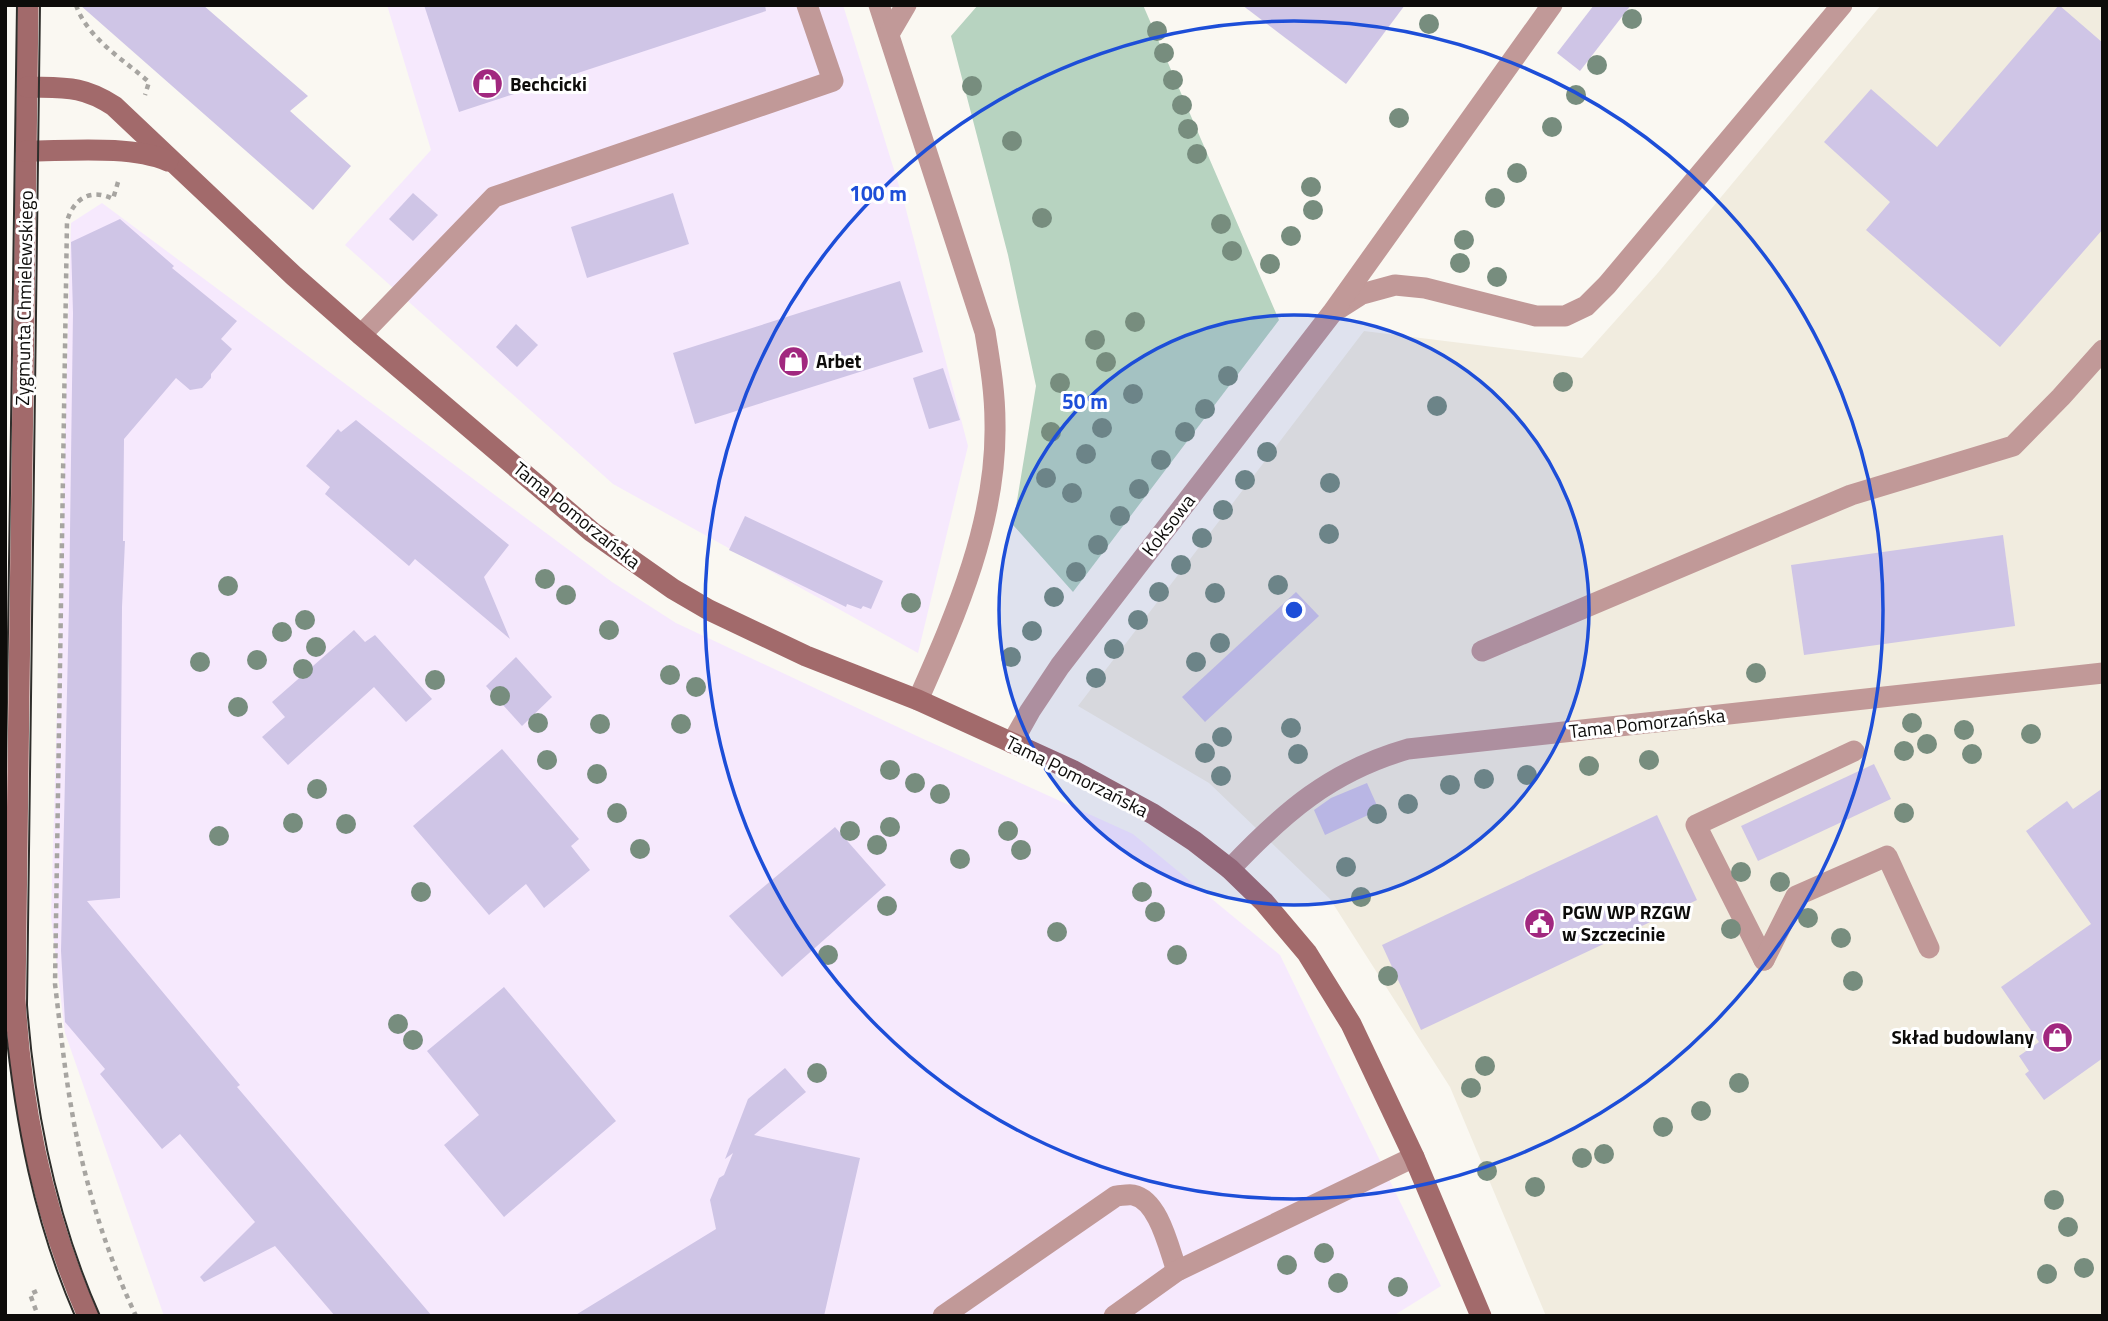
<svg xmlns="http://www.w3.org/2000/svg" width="2108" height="1321" viewBox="0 0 2108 1321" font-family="'Titillium Web',sans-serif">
	<rect width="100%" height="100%" fill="#faf8f2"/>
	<g fill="#f6e9fd">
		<path d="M387,5H843L904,202L968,446L918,653L613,484L345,245L431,150Z"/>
		<path d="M102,203L612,582L676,623L919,737L1133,834L1280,955L1441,1286L1393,1316H164L65,1033L51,917L71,223Z"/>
	</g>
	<path fill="#f1ecdf" d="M1881,5H2103V1316H1546L1450,1087L1330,899L1209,783L1078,706L1364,331L1582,358L1657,274Z"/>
	<path fill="#b7d3c0" d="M978,5H1143L1279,320L1073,592L1013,525L1036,386L1008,255L951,36Z"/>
	<g fill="#cfc5e6">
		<path d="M80,5H203L308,96L290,111L351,166L313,210Z"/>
		<path d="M424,5H765L766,11L459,112Z"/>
		<path d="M1242,5H1405L1346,84Z"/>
		<path d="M1594,5H1631L1580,71L1557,53Z"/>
		<path d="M2059,5L2103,43V229L2000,347L1866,230L1890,202L1824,142L1871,89L1937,147Z"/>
		<path d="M413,193L438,215L413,241L389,219Z"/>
		<path d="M673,193L689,244L587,278L571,227Z"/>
		<path d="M120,219L174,266L172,268L237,321L221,339L232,349L211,374V378L202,388L190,390L176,378L124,439L123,541H125L122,607L120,898L87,901L240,1085L237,1087L432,1316H335L275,1246L204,1282L200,1277L255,1222L180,1134L162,1149L100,1074L105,1069L65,1022L61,951L69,605L73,313L71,242Z"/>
		<path d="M900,281L923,352L695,424L673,353Z"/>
		<path d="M516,324L538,345L517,367L496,347Z"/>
		<path d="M943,368L960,420L929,429L913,378Z"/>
		<path d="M356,420L509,545L484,577L510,639L415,559L409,566L325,494L330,487L306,466L338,429L341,432Z"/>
		<path d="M745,516L883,581L871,609L863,606L861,609L847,604L846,607L729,550Z"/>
		<path d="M2003,535L2015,626L1804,655L1791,565Z"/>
		<path d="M1296,592L1319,616L1205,722L1182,697Z"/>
		<path d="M354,630L365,642L375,635L432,699L406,722L374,687L288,765L262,737L285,717L272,702Z"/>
		<path d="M516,657L552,697L522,726L486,686Z"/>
		<path d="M502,749L579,839L571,846L590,870L544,908L526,884L489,915L413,826Z"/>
		<path d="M1874,764L1891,799L1758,861L1741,826Z"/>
		<path d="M1367,783L1379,810L1325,835L1314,810L1331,798Z"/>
		<path d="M2103,788V1058L2044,1100L2025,1074L2029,1071L2019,1056L2039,1042L2001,987L2091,924L2026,831L2067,801L2073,809Z"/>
		<path d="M1657,815L1697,900L1421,1030L1382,945Z"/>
		<path d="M835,827L886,885L782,977L729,916Z"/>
		<path d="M504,987L616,1121L504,1217L444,1145L479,1115L427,1051Z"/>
		<path d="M785,1068L806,1092L754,1135L860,1158L824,1316H574L716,1229L710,1200L719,1178L724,1175L733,1153L725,1159L748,1099Z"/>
	</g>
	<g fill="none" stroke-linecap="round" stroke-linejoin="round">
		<g stroke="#a7a5a1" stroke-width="4.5" stroke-dasharray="5 5" stroke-linecap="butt">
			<path d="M76,5C87,38 124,60 149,82L145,95"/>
			<path d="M118,182L113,199C91,188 74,198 67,221L55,984C60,1025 64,1066 71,1106C83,1178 105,1250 136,1316"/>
			<path d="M37,1291L30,1294L38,1316"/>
		</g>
		<g stroke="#c19998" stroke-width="21">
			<path d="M879,5L985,332C990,363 995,392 995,423C997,521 957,612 918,700"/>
			<path d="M889,34L906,5"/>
			<path d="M1340,308L1362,294L1395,285L1425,288L1536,316H1565L1586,306L1607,285L1842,5"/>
			<path d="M361,335L494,197L833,81L807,5"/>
			<path d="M1482,651L1851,495L2013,446L2061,397L2103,350"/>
			<path d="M1012,743L1030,711L1060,666L1332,313L1552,5"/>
			<path d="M1230,869C1284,812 1331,771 1408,749L2103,673"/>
			<path d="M1764,960L1696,825L1854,751"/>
			<path d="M1764,960L1796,896L1887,856L1929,948"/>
			<path d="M943,1316L1116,1196C1120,1196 1128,1194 1133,1195C1159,1200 1169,1249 1177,1271"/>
			<path d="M1114,1316L1177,1271L1414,1157"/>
		</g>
		<g stroke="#a26a6b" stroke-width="21">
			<path d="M28,5L15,999C21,1107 44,1216 88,1316"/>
			<path d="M27,87C64,88 82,85 114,106L294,276L361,335L592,532L673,589L709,610L806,656L918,700L1072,770L1153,814L1194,841L1230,869L1264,902L1307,953L1351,1024L1414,1157L1481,1316"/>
			<path d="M26,151C69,151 130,145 168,161"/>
		</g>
		<g stroke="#2f2e2b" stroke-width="2">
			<path d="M40,5L27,1005C35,1113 56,1217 100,1316"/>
			<path d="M5,842L17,5"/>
			<path d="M5,1021C15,1123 34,1222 75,1316"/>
		</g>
	</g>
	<g fill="#778d7e">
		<circle cx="1632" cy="19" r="10"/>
		<circle cx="1429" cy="24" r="10"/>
		<circle cx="1157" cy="31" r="10"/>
		<circle cx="1164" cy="53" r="10"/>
		<circle cx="1597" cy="65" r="10"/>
		<circle cx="1173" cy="80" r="10"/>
		<circle cx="972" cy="86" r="10"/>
		<circle cx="1576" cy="95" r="10"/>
		<circle cx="1182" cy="105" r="10"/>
		<circle cx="1399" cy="118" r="10"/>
		<circle cx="1552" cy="127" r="10"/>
		<circle cx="1188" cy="129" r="10"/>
		<circle cx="1012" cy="141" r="10"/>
		<circle cx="1197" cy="154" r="10"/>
		<circle cx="1517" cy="173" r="10"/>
		<circle cx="1311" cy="187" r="10"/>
		<circle cx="1495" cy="198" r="10"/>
		<circle cx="1313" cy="210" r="10"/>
		<circle cx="1042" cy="218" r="10"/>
		<circle cx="1221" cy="224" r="10"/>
		<circle cx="1291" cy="236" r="10"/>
		<circle cx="1464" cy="240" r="10"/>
		<circle cx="1232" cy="251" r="10"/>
		<circle cx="1460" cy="263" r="10"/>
		<circle cx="1270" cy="264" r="10"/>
		<circle cx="1497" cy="277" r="10"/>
		<circle cx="1135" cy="322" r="10"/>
		<circle cx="1095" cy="340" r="10"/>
		<circle cx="1106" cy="362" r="10"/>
		<circle cx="1228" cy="376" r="10"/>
		<circle cx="1563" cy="382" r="10"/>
		<circle cx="1060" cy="383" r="10"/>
		<circle cx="1133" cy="394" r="10"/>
		<circle cx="1437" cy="406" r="10"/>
		<circle cx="1205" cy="409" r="10"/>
		<circle cx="1102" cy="428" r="10"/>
		<circle cx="1051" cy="432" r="10"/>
		<circle cx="1185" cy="432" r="10"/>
		<circle cx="1267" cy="452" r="10"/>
		<circle cx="1086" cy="454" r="10"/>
		<circle cx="1161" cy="460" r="10"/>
		<circle cx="1046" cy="478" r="10"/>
		<circle cx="1245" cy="480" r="10"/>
		<circle cx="1330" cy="483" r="10"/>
		<circle cx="1139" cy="489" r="10"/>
		<circle cx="1072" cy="493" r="10"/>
		<circle cx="1223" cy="510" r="10"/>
		<circle cx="1120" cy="516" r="10"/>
		<circle cx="1329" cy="534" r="10"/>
		<circle cx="1202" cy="538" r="10"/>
		<circle cx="1098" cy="545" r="10"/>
		<circle cx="1181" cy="565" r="10"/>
		<circle cx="1076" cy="572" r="10"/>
		<circle cx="545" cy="579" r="10"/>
		<circle cx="1278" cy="585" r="10"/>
		<circle cx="228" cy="586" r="10"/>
		<circle cx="1159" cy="592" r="10"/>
		<circle cx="1215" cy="593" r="10"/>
		<circle cx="566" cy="595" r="10"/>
		<circle cx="1054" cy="597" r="10"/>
		<circle cx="911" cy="603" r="10"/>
		<circle cx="305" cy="620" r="10"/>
		<circle cx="1138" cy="620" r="10"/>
		<circle cx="609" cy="630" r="10"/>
		<circle cx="1032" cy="631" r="10"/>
		<circle cx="282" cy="632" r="10"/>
		<circle cx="1220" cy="643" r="10"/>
		<circle cx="316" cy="647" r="10"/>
		<circle cx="1114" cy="649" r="10"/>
		<circle cx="1011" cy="657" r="10"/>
		<circle cx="257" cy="660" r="10"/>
		<circle cx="200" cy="662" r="10"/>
		<circle cx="1196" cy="662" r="10"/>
		<circle cx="303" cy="669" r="10"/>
		<circle cx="1756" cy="673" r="10"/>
		<circle cx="670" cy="675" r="10"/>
		<circle cx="1096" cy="678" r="10"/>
		<circle cx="435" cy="680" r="10"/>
		<circle cx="696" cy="687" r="10"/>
		<circle cx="500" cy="696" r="10"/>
		<circle cx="238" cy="707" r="10"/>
		<circle cx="538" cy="723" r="10"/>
		<circle cx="1912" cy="723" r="10"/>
		<circle cx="600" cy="724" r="10"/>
		<circle cx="681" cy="724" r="10"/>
		<circle cx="1291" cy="728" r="10"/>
		<circle cx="1964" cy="730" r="10"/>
		<circle cx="2031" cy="734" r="10"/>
		<circle cx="1222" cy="737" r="10"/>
		<circle cx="1927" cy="744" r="10"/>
		<circle cx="1904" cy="751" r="10"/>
		<circle cx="1205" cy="753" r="10"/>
		<circle cx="1298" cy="754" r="10"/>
		<circle cx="1972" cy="754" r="10"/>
		<circle cx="547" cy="760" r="10"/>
		<circle cx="1649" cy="760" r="10"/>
		<circle cx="1589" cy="766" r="10"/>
		<circle cx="890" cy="770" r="10"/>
		<circle cx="597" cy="774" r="10"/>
		<circle cx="1527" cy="775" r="10"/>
		<circle cx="1221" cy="776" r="10"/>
		<circle cx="1484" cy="779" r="10"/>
		<circle cx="915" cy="783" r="10"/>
		<circle cx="1450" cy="785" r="10"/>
		<circle cx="317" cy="789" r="10"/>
		<circle cx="940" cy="794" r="10"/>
		<circle cx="1408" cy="804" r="10"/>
		<circle cx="617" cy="813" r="10"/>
		<circle cx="1904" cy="813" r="10"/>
		<circle cx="1377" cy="814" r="10"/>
		<circle cx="293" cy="823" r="10"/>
		<circle cx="346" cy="824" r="10"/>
		<circle cx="890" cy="827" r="10"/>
		<circle cx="850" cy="831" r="10"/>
		<circle cx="1008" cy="831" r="10"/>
		<circle cx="219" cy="836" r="10"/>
		<circle cx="877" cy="845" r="10"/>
		<circle cx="640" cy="849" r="10"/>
		<circle cx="1021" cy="850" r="10"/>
		<circle cx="960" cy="859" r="10"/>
		<circle cx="1346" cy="867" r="10"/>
		<circle cx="1741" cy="872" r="10"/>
		<circle cx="1780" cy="882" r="10"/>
		<circle cx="421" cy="892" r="10"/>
		<circle cx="1142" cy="892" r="10"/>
		<circle cx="1361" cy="897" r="10"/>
		<circle cx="887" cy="906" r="10"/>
		<circle cx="1155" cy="912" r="10"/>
		<circle cx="1808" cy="918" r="10"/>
		<circle cx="1731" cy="929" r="10"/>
		<circle cx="1057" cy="932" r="10"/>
		<circle cx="1841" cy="938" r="10"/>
		<circle cx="828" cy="955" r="10"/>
		<circle cx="1177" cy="955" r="10"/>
		<circle cx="1388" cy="976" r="10"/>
		<circle cx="1853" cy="981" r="10"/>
		<circle cx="398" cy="1024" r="10"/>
		<circle cx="413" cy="1040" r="10"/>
		<circle cx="1485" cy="1066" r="10"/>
		<circle cx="817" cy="1073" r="10"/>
		<circle cx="1739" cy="1083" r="10"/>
		<circle cx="1471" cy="1088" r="10"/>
		<circle cx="1701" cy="1111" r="10"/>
		<circle cx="1663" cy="1127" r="10"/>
		<circle cx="1604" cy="1154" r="10"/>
		<circle cx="1582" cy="1158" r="10"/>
		<circle cx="1487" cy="1171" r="10"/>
		<circle cx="1535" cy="1187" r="10"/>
		<circle cx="2054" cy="1200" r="10"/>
		<circle cx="2068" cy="1227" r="10"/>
		<circle cx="1324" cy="1253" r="10"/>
		<circle cx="1287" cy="1265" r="10"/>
		<circle cx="2084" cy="1268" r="10"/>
		<circle cx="2047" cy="1274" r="10"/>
		<circle cx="1338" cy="1283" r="10"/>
		<circle cx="1398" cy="1287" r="10"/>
	</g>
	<circle cx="1294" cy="610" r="295" fill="#1d4ed8" fill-opacity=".12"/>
	<g fill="none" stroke="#1d4ed8" stroke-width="3.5">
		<circle cx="1294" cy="610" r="295"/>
		<circle cx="1294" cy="610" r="589"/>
	</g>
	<defs>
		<symbol id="shop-disc" viewBox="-11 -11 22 22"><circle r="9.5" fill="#a1287f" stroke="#fff"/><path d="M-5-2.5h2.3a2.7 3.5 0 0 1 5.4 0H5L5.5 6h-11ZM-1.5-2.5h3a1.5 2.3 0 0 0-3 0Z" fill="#fff"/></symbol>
		<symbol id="civic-disc" viewBox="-11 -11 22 22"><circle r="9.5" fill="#a1287f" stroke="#fff"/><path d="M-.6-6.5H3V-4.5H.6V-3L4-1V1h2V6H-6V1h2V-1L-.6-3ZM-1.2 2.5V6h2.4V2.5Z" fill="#fff"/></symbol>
	</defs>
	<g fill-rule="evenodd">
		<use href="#shop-disc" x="470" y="66" width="35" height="35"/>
		<use href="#shop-disc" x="776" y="344" width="35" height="35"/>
		<use href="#civic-disc" x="1522" y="906" width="35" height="35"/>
		<use href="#shop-disc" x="2040" y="1020" width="35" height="35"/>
	</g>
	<g text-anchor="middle" stroke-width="6" stroke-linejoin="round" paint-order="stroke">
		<g font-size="19" font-weight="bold" fill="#0d0c0a" stroke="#fff" text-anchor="start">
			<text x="510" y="91">Bechcicki</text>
			<text x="816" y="368">Arbet</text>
			<text x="1562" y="919">PGW WP RZGW<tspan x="1562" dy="22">w Szczecinie</tspan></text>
			<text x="2034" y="1044" text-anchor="end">Skład budowlany</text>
		</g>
		<g font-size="19" fill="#0d0c0a" stroke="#fff">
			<text transform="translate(24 298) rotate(-89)" y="7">Zygmunta Chmielewskiego</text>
			<text transform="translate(577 515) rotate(39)" y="7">Tama Pomorzańska</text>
			<text transform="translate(1168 525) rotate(-52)" y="7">Koksowa</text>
			<text transform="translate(1647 723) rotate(-6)" y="7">Tama Pomorzańska</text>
			<text transform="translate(1077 776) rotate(27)" y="7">Tama Pomorzańska</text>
		</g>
	</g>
	<circle cx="1294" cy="610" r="10" fill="#1d4ed8" stroke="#fff" stroke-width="3.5"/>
	<g font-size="21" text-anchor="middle" font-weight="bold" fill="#1d4ed8" stroke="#fff" stroke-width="6" stroke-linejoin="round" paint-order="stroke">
		<text x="878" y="201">100 m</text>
		<text x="1085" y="409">50 m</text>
	</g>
	<rect width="2108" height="1321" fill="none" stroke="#0d0c0a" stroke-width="14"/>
</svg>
